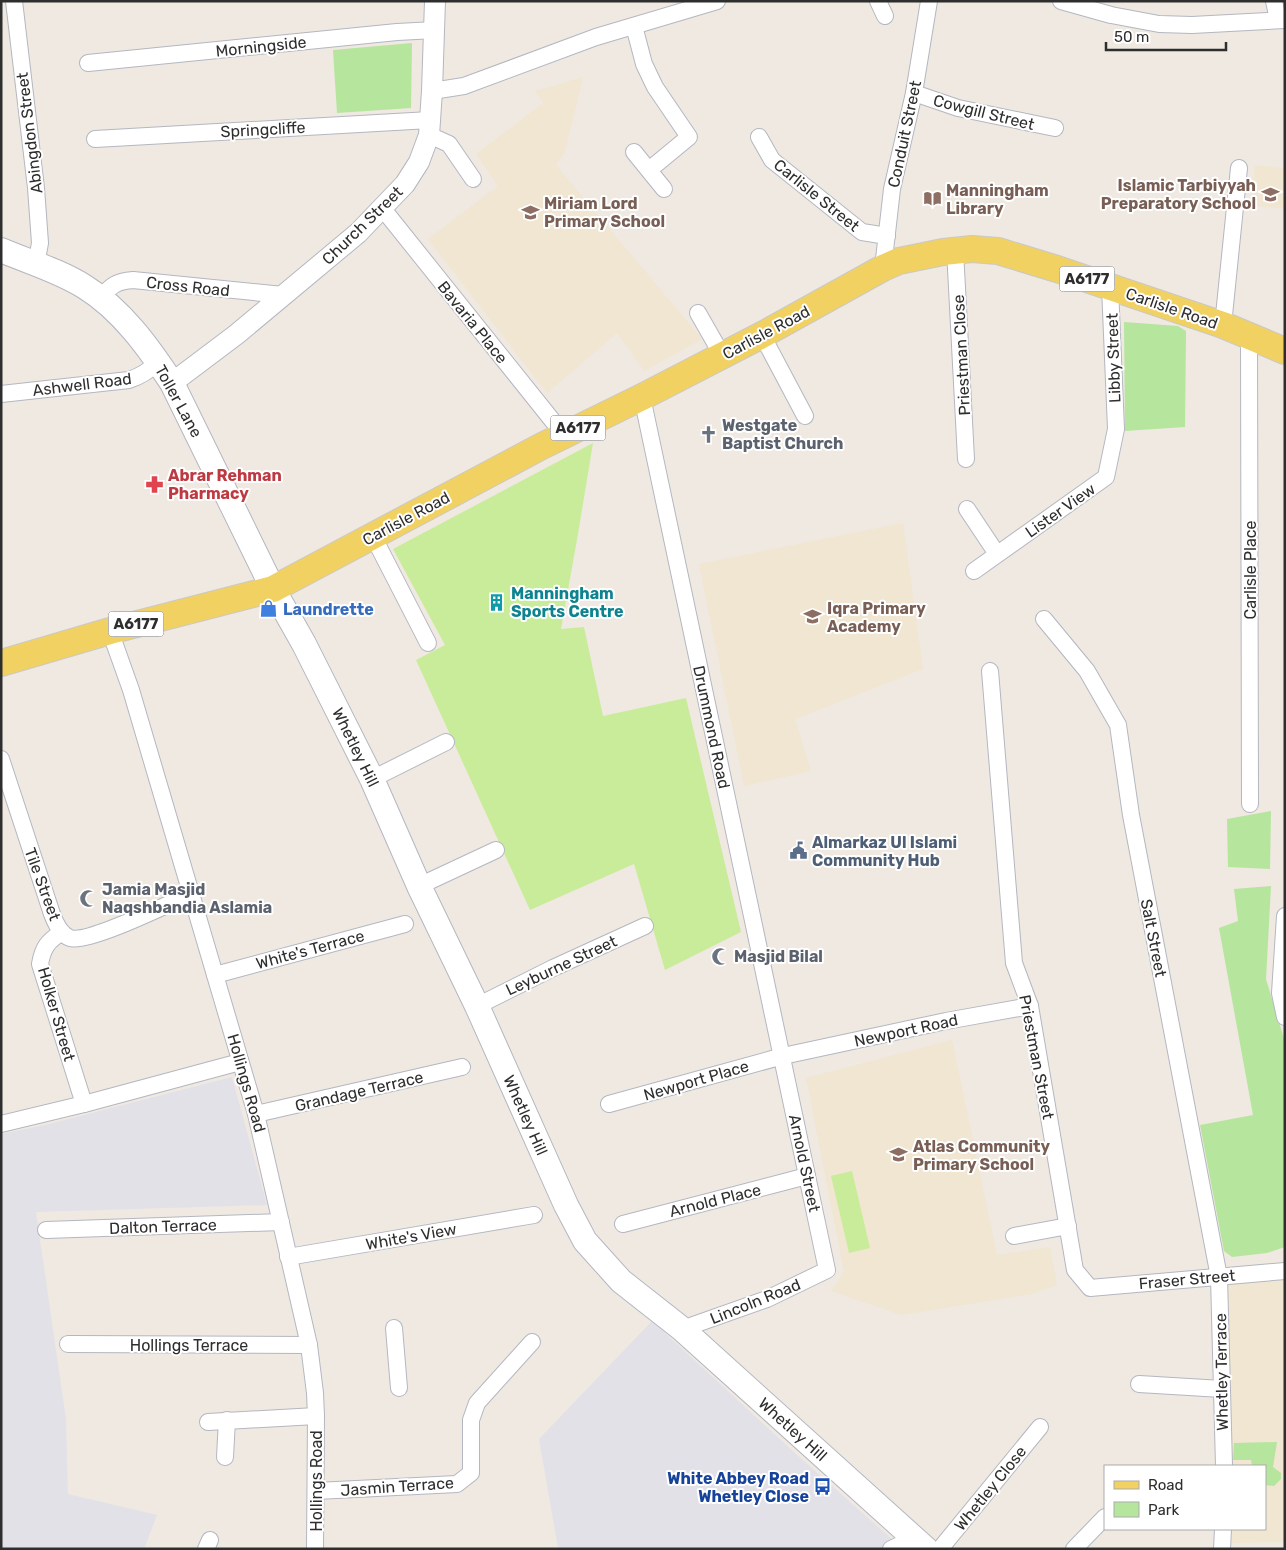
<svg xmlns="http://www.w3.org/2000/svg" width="1286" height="1550" viewBox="0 0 1286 1550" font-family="Rubik,sans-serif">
	<rect width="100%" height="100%" fill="#efe9e1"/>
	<g fill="#e3e1e8">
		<path d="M232,1077L267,1205L36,1212L66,1419L68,1494L157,1515L144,1549H1V1134L45,1125Z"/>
		<path d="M652,1321L795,1453L903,1549H555L558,1548L539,1439Z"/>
	</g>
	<g fill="#f0e6d1">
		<path d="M583,77L565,152L556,165L702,339L644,371L617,333L547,393L428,239L498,186L476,154L543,103L535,91Z"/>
		<path d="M1255,165L1285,168V209L1257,206L1253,183Z"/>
		<path d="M903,523L923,669L795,719L811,771L744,786L699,564Z"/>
		<path d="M952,1040L997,1255L1050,1247L1057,1285L1032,1294L901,1315L831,1291L844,1272L806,1078Z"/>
		<path d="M1285,1279V1542L1232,1543L1231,1529H1265V1466H1229L1225,1284Z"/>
	</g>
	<g fill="#b6e59e">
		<path d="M412,43L411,108L337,113L333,50Z"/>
		<path d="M1124,322L1178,326L1186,331L1185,427L1125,431Z"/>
		<path d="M1271,811L1270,869L1228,867L1227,819Z"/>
		<path d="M1271,886L1266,979L1285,1042V1247L1267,1253L1232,1257L1224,1251L1200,1125L1253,1115L1219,928L1238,921L1234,889Z"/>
		<path d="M1277,1442L1273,1467L1281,1473V1479L1274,1486L1265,1485V1466H1252L1251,1460H1233L1234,1443Z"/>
	</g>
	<g fill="#c9ec9a">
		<path d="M593,443L578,534L561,629L584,627L603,716L686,698L741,932L665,970L634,864L530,910L416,660L445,645L393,549Z"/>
		<path d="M852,1171L870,1248L849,1253L831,1176Z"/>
	</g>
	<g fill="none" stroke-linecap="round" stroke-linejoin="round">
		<defs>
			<g id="minor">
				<path d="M14,1L36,188L40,243L36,265"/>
				<path d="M878,1L885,16"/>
				<path d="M1061,1L1111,15L1159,24L1192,25L1285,20"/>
				<path d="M1274,1L1278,20"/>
				<path d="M634,26L644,64L655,87L689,137L649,170"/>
				<path d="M88,63L397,32L435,30"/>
				<path d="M432,91L464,86L596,37L717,1"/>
				<path d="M914,93L958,108L1055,128"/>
				<path d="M429,135L449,144L473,179"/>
				<path d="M759,137L772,160L862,232L887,236"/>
				<path d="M95,139L430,120"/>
				<path d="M634,152L664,189"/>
				<path d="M383,209L564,435"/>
				<path d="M955,250L966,459"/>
				<path d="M883,268L892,189L914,93L929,1"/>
				<path d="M100,298C111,286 116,281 133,280L283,295"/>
				<path d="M698,313L722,355"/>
				<path d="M1223,325L1239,168"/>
				<path d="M762,335L805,416"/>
				<path d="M1249,336L1250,804"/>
				<path d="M1,394L129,380C141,376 149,371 158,362"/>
				<path d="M642,397L827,1270L767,1299L682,1329"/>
				<path d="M967,509L997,554"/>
				<path d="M373,536L428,643"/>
				<path d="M974,571L1106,477L1116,429L1110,287"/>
				<path d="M1044,619L1087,671L1118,725L1131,815L1219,1277L1224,1466"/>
				<path d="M110,631L131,690L256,1114L309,1345L315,1393L316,1416L315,1549"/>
				<path d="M990,671L1014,963L1030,1006L1075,1270L1090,1288L1285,1271"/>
				<path d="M1,759L52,914C55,922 61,935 70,938C88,944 170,903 191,894"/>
				<path d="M372,779L446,742"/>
				<path d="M419,886L496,850"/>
				<path d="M1285,916L1280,993L1285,1017"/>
				<path d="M62,932C48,941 43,947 40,964L84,1104"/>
				<path d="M215,975L405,924"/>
				<path d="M477,1006L553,968L645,926"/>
				<path d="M609,1104L783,1056L946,1021L1030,1006"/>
				<path d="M256,1114L462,1067"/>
				<path d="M1,1124L84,1104L240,1062"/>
				<path d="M623,1224L807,1176"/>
				<path d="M46,1230L281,1222"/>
				<path d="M1014,1236L1068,1226"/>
				<path d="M288,1257L534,1215"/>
				<path d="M394,1328L399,1388"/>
				<path d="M68,1344L309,1345"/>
				<path d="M1139,1384L1222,1389"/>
				<path d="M208,1422L316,1416"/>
				<path d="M225,1457L227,1420"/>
				<path d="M316,1491L457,1484L471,1473V1420L477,1403L532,1342"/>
				<path d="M206,1549L210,1540"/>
				<path d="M891,1549L914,1538"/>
				<path d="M940,1549L1040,1427"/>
				<path d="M1074,1549L1105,1517"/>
				<path d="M1222,1549L1223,1529"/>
			</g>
			<path id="tertiary" d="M172,383L237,334L358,233L405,184L419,162L429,135L432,91L435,1"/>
			<path id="secondary" d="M1,250C29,262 60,271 85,287C122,310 149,348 172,383L273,589L304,644L372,779L419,886L477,1006L566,1205L585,1241L621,1281L682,1329L926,1549"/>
			<path id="primary" d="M1,663L110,631L273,589L542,446L642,397L762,335L883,268L899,261L943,252L972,249L998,251L1057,269L1223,325L1285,351"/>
		</defs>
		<use href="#minor" stroke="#b4b7c1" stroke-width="18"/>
		<use href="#tertiary" stroke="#b4b7c1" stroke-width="22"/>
		<use href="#secondary" stroke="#b4b7c1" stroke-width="26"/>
		<use href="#primary" stroke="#c9c9c9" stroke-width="28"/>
		<use href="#minor" stroke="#fff" stroke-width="16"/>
		<use href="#tertiary" stroke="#fff" stroke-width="20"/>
		<use href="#secondary" stroke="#fff" stroke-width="24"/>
		<use href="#primary" stroke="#f2d163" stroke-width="26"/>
	</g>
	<defs>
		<symbol id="school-bare" viewBox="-9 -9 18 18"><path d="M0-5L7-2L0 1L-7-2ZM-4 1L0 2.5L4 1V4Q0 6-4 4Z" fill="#8d6e63" stroke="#fff" stroke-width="2.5" paint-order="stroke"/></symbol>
		<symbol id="library-bare" viewBox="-9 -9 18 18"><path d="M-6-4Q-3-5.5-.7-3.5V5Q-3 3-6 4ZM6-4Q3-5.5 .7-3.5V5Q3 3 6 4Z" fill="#8d6e63" stroke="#fff" stroke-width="2.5" paint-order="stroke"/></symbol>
		<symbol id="church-bare" viewBox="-9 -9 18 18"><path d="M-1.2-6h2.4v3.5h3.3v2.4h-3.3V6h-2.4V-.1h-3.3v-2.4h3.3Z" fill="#6b7280" stroke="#fff" stroke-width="2.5" paint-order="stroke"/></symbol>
		<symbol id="pharmacy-bare" viewBox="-9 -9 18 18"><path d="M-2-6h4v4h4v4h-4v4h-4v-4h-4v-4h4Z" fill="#e0444e" stroke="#fff" stroke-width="2.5" paint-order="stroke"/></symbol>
		<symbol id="building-bare" viewBox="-9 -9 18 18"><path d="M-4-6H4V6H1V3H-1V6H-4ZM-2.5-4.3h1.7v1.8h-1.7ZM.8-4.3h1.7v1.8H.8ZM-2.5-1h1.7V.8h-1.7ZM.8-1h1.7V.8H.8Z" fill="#0f9aa8" stroke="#fff" stroke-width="2.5" paint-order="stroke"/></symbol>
		<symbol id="shop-bare" viewBox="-9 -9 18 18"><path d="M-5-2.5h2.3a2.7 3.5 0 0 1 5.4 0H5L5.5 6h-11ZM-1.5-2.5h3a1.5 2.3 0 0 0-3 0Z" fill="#3f7fe0" stroke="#fff" stroke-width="2.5" paint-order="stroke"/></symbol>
		<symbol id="civic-bare" viewBox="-9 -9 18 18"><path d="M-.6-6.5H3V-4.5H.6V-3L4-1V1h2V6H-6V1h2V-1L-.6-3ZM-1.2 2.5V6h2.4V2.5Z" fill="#5c6f8a" stroke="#fff" stroke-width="2.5" paint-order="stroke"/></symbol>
		<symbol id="mosque-bare" viewBox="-9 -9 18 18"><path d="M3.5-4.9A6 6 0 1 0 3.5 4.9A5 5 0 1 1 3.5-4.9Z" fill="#6b7280" stroke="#fff" stroke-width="2.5" paint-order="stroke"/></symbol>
		<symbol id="bus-bare" viewBox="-9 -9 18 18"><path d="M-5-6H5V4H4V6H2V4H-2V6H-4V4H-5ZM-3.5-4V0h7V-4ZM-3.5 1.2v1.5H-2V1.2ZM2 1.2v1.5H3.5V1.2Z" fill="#1a4fb4" stroke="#fff" stroke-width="2.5" paint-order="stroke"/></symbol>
	</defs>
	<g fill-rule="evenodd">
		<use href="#school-bare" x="1258" y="182" width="25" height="25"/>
		<use href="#library-bare" x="920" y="186" width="25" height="25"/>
		<use href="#school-bare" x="518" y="200" width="25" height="25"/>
		<use href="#church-bare" x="696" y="422" width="25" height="25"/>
		<use href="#pharmacy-bare" x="142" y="472" width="25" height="25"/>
		<use href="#building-bare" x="484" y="590" width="25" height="25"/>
		<use href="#shop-bare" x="256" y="596" width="25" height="25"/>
		<use href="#school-bare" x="800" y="604" width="25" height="25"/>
		<use href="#civic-bare" x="786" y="838" width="25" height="25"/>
		<use href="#mosque-bare" x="76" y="886" width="25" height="25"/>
		<use href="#mosque-bare" x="708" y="944" width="25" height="25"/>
		<use href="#school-bare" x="886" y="1142" width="25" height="25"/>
		<use href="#bus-bare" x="810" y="1474" width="25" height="25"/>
	</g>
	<g text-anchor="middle" stroke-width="4" stroke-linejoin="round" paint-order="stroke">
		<g fill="#fff" stroke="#6d6d6d" stroke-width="1">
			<rect x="1059.5" y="266.5" width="55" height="25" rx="4"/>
			<rect x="550.5" y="415.5" width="55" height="25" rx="4"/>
			<rect x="108.5" y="611.5" width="55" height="25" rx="4"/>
		</g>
		<g font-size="15" font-weight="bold" fill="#2e2e2e">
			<text x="1087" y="284">A6177</text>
			<text x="578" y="433">A6177</text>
			<text x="136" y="629">A6177</text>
		</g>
		<g font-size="16" fill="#2e2e2e" stroke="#fff">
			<text transform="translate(261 46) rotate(-6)" y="6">Morningside</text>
			<text transform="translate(984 112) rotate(14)" y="6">Cowgill Street</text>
			<text transform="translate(263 129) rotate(-3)" y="6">Springcliffe</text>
			<text transform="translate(29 133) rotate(-97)" y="6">Abingdon Street</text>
			<text transform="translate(904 134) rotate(-78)" y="6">Conduit Street</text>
			<text transform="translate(817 195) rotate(39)" y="6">Carlisle Street</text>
			<text transform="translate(362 225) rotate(-44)" y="6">Church Street</text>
			<text transform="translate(188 286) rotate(6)" y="6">Cross Road</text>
			<text transform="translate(1172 308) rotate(19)" y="6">Carlisle Road</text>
			<text transform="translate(473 322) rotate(51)" y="6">Bavaria Place</text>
			<text transform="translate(766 332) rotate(-28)" y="6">Carlisle Road</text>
			<text transform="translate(961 355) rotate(-93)" y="6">Priestman Close</text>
			<text transform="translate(1113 358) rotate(-92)" y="6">Libby Street</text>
			<text transform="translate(82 384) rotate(-7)" y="6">Ashwell Road</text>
			<text transform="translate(179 401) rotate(61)" y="6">Toller Lane</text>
			<text transform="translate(1060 510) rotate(-35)" y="6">Lister View</text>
			<text transform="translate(406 518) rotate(-28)" y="6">Carlisle Road</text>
			<text transform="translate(1250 570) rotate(-90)" y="6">Carlisle Place</text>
			<text transform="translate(712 727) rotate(78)" y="6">Drummond Road</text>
			<text transform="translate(356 747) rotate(64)" y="6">Whetley Hill</text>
			<text transform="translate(43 884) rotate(70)" y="6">Tile Street</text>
			<text transform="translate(1154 938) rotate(79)" y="6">Salt Street</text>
			<text transform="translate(310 949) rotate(-15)" y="6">White's Terrace</text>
			<text transform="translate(561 965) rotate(-25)" y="6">Leyburne Street</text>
			<text transform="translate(57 1014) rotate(74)" y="6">Holker Street</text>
			<text transform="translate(906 1030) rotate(-12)" y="6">Newport Road</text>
			<text transform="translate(1037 1057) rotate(79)" y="6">Priestman Street</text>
			<text transform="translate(696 1080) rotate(-16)" y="6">Newport Place</text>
			<text transform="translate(247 1083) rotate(74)" y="6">Hollings Road</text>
			<text transform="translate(359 1091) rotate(-13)" y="6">Grandage Terrace</text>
			<text transform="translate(526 1115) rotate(66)" y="6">Whetley Hill</text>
			<text transform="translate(805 1163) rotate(78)" y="6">Arnold Street</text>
			<text transform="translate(715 1200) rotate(-14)" y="6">Arnold Place</text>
			<text transform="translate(163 1226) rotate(-2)" y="6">Dalton Terrace</text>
			<text transform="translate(411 1236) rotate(-10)" y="6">White's View</text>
			<text transform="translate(1187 1279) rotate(-5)" y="6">Fraser Street</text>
			<text transform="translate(755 1301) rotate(-22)" y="6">Lincoln Road</text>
			<text x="189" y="1351">Hollings Terrace</text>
			<text transform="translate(1221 1372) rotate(-91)" y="6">Whetley Terrace</text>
			<text transform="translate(793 1429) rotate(42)" y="6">Whetley Hill</text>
			<text transform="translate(316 1481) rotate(-90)" y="6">Hollings Road</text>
			<text transform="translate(397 1486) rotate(-4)" y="6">Jasmin Terrace</text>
			<text transform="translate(990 1488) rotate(-51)" y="6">Whetley Close</text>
		</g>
		<g font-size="16" font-weight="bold" fill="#785e54" stroke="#fff" text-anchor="start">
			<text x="1256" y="191" text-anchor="end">Islamic Tarbiyyah<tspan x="1256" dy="18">Preparatory School</tspan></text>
			<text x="946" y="196">Manningham<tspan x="946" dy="18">Library</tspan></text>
			<text x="544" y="209">Miriam Lord<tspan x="544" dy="18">Primary School</tspan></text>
			<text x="827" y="614">Iqra Primary<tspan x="827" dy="18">Academy</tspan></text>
			<text x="913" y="1152">Atlas Community<tspan x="913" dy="18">Primary School</tspan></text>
		</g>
		<g font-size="16" font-weight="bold" fill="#5b616d" stroke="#fff" text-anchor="start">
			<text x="722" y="431">Westgate<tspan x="722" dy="18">Baptist Church</tspan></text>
			<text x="102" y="895">Jamia Masjid<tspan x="102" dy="18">Naqshbandia Aslamia</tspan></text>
			<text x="734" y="962">Masjid Bilal</text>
		</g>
		<g font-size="16" font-weight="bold" fill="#be3a42" stroke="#fff" text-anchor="start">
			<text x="168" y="481">Abrar Rehman<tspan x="168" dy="18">Pharmacy</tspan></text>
		</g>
		<g font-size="16" font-weight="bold" fill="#0d838f" stroke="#fff" text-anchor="start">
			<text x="511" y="599">Manningham<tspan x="511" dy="18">Sports Centre</tspan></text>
		</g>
		<g font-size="16" font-weight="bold" fill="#366cbe" stroke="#fff" text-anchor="start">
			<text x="283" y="615">Laundrette</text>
		</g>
		<g font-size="16" font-weight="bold" fill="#4e5e75" stroke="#fff" text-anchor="start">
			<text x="812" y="848">Almarkaz Ul Islami<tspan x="812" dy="18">Community Hub</tspan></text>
		</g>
		<g font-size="16" font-weight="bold" fill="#164399" stroke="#fff" text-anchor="end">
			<text x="809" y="1484">White Abbey Road<tspan x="809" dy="18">Whetley Close</tspan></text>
		</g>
	</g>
	<rect width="1286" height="1550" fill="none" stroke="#2e2e2e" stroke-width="5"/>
	<rect x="1104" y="1465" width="162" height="65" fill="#ffffff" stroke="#ababab"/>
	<rect x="1114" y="1481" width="25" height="8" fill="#f2d163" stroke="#ababab"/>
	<text x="1148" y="1490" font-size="15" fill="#2e2e2e">Road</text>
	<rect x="1114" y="1502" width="25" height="15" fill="#b6e59e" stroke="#ababab"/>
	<text x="1148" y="1515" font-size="15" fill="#2e2e2e">Park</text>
	<path d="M1106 42v8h120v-8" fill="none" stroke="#2e2e2e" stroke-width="2.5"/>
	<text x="1114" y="42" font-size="15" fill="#2e2e2e" stroke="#ffffff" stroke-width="4" paint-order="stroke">50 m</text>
</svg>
